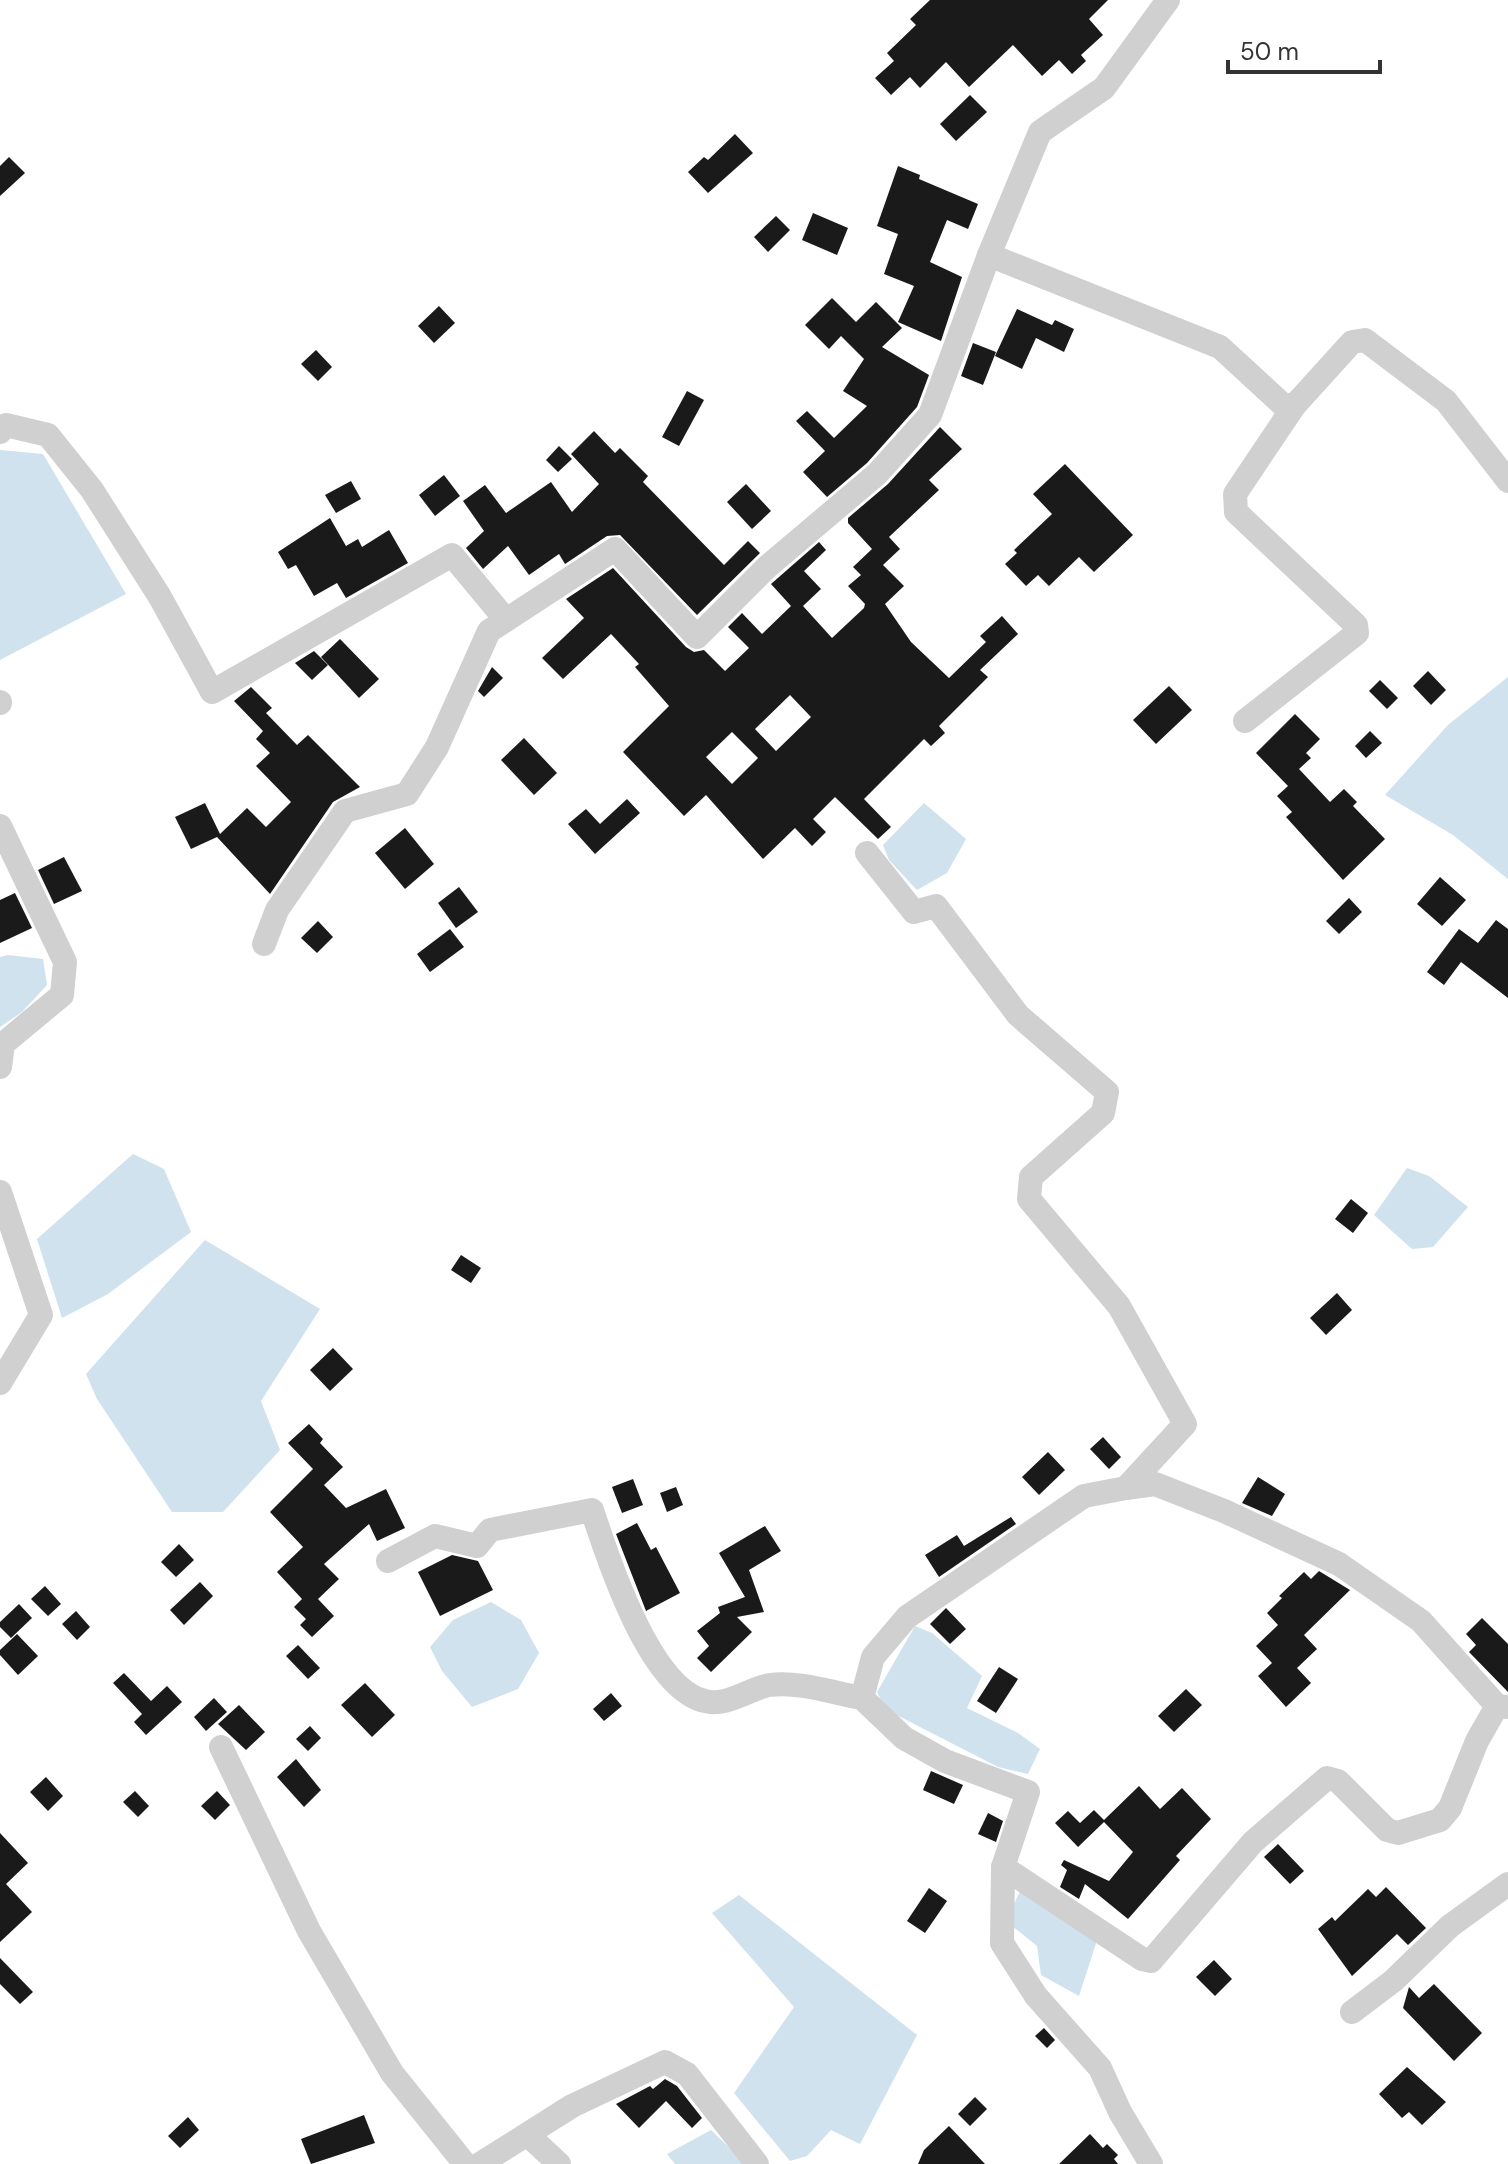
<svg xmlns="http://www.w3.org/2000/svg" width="1508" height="2164" viewBox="0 0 1508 2164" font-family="'DM Sans',sans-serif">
	<rect width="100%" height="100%" fill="#fff"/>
	<g fill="#cfe2ee">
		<path d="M0,450L43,454L126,594L0,660Z"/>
		<path d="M1508,677V879L1453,835L1385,795L1448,725Z"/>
		<path d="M924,803L966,839L947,873L917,890L889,860L883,845Z"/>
		<path d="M8,955L43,959L47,985L22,1012L0,1027V957Z"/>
		<path d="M133,1154L164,1169L191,1232L108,1294L62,1318L37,1239Z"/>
		<path d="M1407,1168L1429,1176L1468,1207L1433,1247L1412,1249L1374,1215Z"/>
		<path d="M205,1240L320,1309L261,1401L280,1450L223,1512H172L97,1399L86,1374Z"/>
		<path d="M491,1602L521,1620L539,1653L518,1689L472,1707L442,1671L430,1647L453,1620Z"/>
		<path d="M915,1626L932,1633L982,1676L967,1708L1018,1733L1040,1749L1028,1774L998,1767L885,1709L877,1692Z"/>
		<path d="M1021,1889L1100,1931L1079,1996L1041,1975L1037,1946L1006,1921Z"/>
		<path d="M739,1895L917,2035L860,2144L831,2130L807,2156L790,2161L734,2093L794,2007L712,1913Z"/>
		<path d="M711,2130L746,2164H675L667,2154Z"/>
	</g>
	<g fill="#1a1a1a" fill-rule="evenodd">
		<path d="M930,0H1108L1089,19L1103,35L1081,55L1086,61L1072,74L1059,60L1042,76L1013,45L969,87L946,62L920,88L910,77L891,95L875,78L894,61L887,53L916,25L910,19Z"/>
		<path d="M970,95L987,112L956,141L940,124Z"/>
		<path d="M735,134L753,153L708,193L688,172L704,157L708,160Z"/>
		<path d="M9,157L25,173L0,196V166Z"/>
		<path d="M898,166L920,175L919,179L978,204L968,229L947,220L930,262L962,277L941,341L898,322L914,286L884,274L898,234L877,226Z"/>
		<path d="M813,213L848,228L837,255L802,240Z"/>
		<path d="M776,216L790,230L768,252L754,237Z"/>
		<path d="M832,298L856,322L876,302L902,328L882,347L929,375L917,407L867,463L827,497L803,472L825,451L796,421L807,411L834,438L867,406L843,391L864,359L841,336L829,349L805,325Z"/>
		<path d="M439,306L455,323L434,343L418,326Z"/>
		<path d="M1017,309L1052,325L1055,320L1074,329L1064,352L1036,338L1022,369L995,356Z"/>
		<path d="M973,343L996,352L983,385L961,376Z"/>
		<path d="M316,350L332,367L318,381L301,364Z"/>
		<path d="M687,391L704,400L679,446L662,437Z"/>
		<path d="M940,427L962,449L929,480L939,490L889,537L900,549L883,565L904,586L885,604L911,642L949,678L986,642L980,636L1002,616L1018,634L980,670L988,677L939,726L945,733L931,746L924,739L864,799L891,827L878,839L835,797L813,819L826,832L812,846L795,828L763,859L706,795L684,816L623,752L669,706L635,667L639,664L611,634L563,679L542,658L584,618L566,599L613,568L686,647L694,652L704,650L725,671L749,648L728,627L742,613L762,634L791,606L771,584L819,542L826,550L804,571L821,589L803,606L832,638L864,608L865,604L848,586L861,575L853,567L872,549L848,523V518L888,484ZM790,695L811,717L776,751L755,729ZM732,732L758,758L732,784L706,757Z"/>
		<path d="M594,431L615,453L620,448L648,476L643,482L724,565L748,541L760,553L697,615L620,535L607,536L565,564L559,554L529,575L508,546L483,569L466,548L484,531L463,501L485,485L506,513L551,482L572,512L599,484L571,454Z"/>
		<path d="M559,446L572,459L558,472L546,460Z"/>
		<path d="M1065,464L1133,535L1094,572L1079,557L1049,586L1038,575L1026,586L1005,564L1017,553L1014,550L1052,514L1033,494Z"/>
		<path d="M444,475L460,496L435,516L419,495Z"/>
		<path d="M351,481L361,499L336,513L325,495Z"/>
		<path d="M746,484L771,511L752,529L727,502Z"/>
		<path d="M330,518L346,546L358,539L362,547L389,530L408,563L346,598L337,583L314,596L296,565L288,569L278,552Z"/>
		<path d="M340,639L379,679L359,698L321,657Z"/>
		<path d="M314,651L328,665L312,680L295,663Z"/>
		<path d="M492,667L503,678L484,697L478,691Z"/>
		<path d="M1428,671L1446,690L1431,705L1413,686Z"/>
		<path d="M1380,680L1398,698L1387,709L1369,691Z"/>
		<path d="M1169,686L1192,710L1156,744L1133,720Z"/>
		<path d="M251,687L272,708L266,713L297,745L308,735L360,787L333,802L270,894L217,837L191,849L175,817L205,803L220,834L247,808L266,827L291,802L256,766L270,753L256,739L263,731L234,701Z"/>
		<path d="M1295,714L1320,739L1306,753L1311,758L1299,769L1330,802L1344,789L1357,802L1353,806L1385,839L1343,880L1286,817L1292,812L1277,796L1288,786L1256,753Z"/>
		<path d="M1370,731L1382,743L1366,758L1355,746Z"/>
		<path d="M524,738L557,773L534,795L501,760Z"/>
		<path d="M627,799L640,813L595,854L568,824L586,809L600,824Z"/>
		<path d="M405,828L434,864L405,889L375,853Z"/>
		<path d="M64,857L82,891L54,904L38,870Z"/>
		<path d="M1440,877L1466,900L1442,926L1417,904Z"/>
		<path d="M459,887L478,912L456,928L438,903Z"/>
		<path d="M15,893L32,928L0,943V900Z"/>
		<path d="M1349,898L1362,912L1339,934L1326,921Z"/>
		<path d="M1496,920L1508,929V998L1461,962L1444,985L1427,972L1459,929L1478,943Z"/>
		<path d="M318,921L333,937L317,953L301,938Z"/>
		<path d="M450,929L464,947L430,972L417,954Z"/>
		<path d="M1351,1199L1368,1213L1353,1233L1335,1219Z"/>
		<path d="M461,1255L481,1268L471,1283L451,1270Z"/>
		<path d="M1337,1293L1352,1310L1326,1335L1310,1318Z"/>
		<path d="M333,1348L353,1369L330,1391L310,1370Z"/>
		<path d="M309,1424L323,1439L320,1443L343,1467L324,1485L346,1508L386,1489L405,1528L377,1541L369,1524L324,1564L339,1579L318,1599L334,1616L312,1637L300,1625L306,1619L294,1607L302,1599L277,1572L303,1547L270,1512L313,1469L288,1443Z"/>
		<path d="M1103,1437L1121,1457L1109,1469L1090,1449Z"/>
		<path d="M1048,1452L1065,1470L1039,1495L1022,1477Z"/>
		<path d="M1258,1477L1285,1494L1272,1516L1242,1503Z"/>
		<path d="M633,1479L643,1505L622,1513L612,1487Z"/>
		<path d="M676,1487L683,1505L667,1512L660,1493Z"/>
		<path d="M1011,1517L1016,1524L939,1577L925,1555L957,1535L964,1546Z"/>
		<path d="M637,1523L651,1550L656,1547L680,1593L646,1611L616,1534Z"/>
		<path d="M765,1526L781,1551L749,1570L764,1612L737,1617L752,1632L711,1672L697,1658L709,1646L697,1631L720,1613L718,1607L745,1597L719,1553Z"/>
		<path d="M179,1544L194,1560L176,1577L161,1562Z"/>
		<path d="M452,1555L478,1561L493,1590L440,1616L418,1572Z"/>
		<path d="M1319,1571L1350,1590L1304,1635L1317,1649L1297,1668L1311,1683L1286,1707L1258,1676L1272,1663L1256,1646L1278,1625L1267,1613L1282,1598L1279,1596L1304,1572L1311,1579Z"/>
		<path d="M200,1582L213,1596L184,1625L170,1610Z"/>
		<path d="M45,1586L61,1604L48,1616L31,1599Z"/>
		<path d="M19,1604L32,1618L11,1638L0,1627V1622Z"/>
		<path d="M946,1608L966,1629L950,1644L930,1624Z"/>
		<path d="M76,1611L90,1627L77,1640L62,1624Z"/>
		<path d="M1482,1618L1508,1644V1692L1469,1652L1476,1645L1466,1634Z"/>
		<path d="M17,1634L38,1656L18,1675L0,1655V1650Z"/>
		<path d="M298,1645L320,1668L308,1679L286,1656Z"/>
		<path d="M999,1667L1018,1679L996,1713L977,1701Z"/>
		<path d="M124,1673L151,1701L167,1686L182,1702L146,1735L134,1722L142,1714L113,1683Z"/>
		<path d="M365,1683L395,1715L372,1737L341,1705Z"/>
		<path d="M1186,1689L1202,1705L1174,1732L1158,1716Z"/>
		<path d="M611,1693L622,1706L604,1721L593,1709Z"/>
		<path d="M214,1698L227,1712L206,1731L194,1717Z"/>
		<path d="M239,1705L265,1732L246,1750L218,1724Z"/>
		<path d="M310,1726L321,1738L308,1751L296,1739Z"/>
		<path d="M296,1759L321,1790L304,1807L277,1777Z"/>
		<path d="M931,1771L963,1785L954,1804L923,1790Z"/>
		<path d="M46,1777L63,1796L48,1811L30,1792Z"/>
		<path d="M1139,1786L1160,1809L1182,1788L1211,1819L1176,1856L1180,1860L1128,1919L1085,1884L1079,1899L1060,1887L1067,1870L1061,1865L1064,1860L1109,1881L1133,1852L1104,1822L1078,1847L1055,1823L1068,1811L1080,1823L1094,1810L1104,1820Z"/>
		<path d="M135,1791L149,1806L138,1817L123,1802Z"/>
		<path d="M217,1791L230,1805L215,1820L201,1806Z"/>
		<path d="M988,1813L1003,1821L996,1842L978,1834Z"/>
		<path d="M0,1833L28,1863L6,1884L32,1912L0,1942Z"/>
		<path d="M1278,1844L1304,1871L1290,1884L1264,1857Z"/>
		<path d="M1386,1887L1426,1928L1408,1945L1397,1934L1352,1976L1318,1929L1332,1917L1335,1921L1368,1889L1376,1897Z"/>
		<path d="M929,1888L947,1901L925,1933L907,1921Z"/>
		<path d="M0,1958L33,1992L20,2004L0,1984Z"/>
		<path d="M1214,1960L1232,1979L1215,1996L1196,1977Z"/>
		<path d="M1434,1984L1482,2033L1454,2061L1403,2008L1409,1987L1419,1998Z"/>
		<path d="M1044,2028L1055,2040L1047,2048L1035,2036Z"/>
		<path d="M1407,2067L1446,2102L1422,2125L1409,2112L1402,2118L1379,2094Z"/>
		<path d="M665,2079L677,2086L702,2118L692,2128L666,2101L639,2128L616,2104L650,2086L653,2089Z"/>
		<path d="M975,2097L987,2109L970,2126L958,2114Z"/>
		<path d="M364,2115L375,2143L311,2164L301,2139Z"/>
		<path d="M188,2117L199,2130L180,2148L168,2136Z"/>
		<path d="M949,2126L985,2164H918L924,2150Z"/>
		<path d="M1090,2134L1103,2148L1107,2144L1118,2155L1114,2159L1118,2164H1059Z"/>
	</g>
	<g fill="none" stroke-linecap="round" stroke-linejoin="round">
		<g stroke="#d0d0d0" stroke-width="24">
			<path d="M989,255L1220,347L1282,404L1294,406L1352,342L1365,340L1446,401L1508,481"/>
			<path d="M0,432L6,425L48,435L92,490L160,597L212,692L452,555L506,620L615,549L697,637L767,567L877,474L930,415L989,255L1040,132L1104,88L1168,0"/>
			<path d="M0,702V703"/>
			<path d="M1245,721L1357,633L1356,625L1236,512L1235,494L1294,406"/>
			<path d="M0,826L65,962L62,995L3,1044L0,1067"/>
			<path d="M867,853L914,912L936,906L1018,1015L1107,1092L1103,1113L1031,1177L1029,1199L1119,1306L1185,1424L1126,1488L1155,1484L1224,1511L1339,1564L1421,1621L1497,1706L1508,1707"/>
			<path d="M264,944L277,910L345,811L407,794L437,747L489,631L506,620"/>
			<path d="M0,1192L41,1315L0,1383"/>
			<path d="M1126,1488L1084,1496L907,1617L873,1657L862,1698L904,1738L945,1761L1028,1792L1003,1867L1142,1959L1151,1961L1253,1842L1327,1778L1338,1781L1387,1830L1398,1833L1440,1820L1450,1808L1477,1741L1497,1706"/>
			<path d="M388,1561L435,1536L477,1546L490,1530L592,1510C608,1559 650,1689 705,1701C727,1707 750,1688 770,1685C798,1681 834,1693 862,1698"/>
			<path d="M221,1747L309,1931L392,2073L465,2164"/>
			<path d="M1003,1867L1002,1943L1036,1996L1100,2068L1120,2112L1151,2164"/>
			<path d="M1352,2012L1393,1981L1450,1926L1508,1884"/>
			<path d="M529,2136L559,2164"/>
			<path d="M480,2164L572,2106L665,2062L687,2074L757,2164"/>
		</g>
	</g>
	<path d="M1228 60v12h152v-12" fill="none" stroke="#333333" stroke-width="4"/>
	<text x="1240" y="60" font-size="24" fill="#333333" stroke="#ffffff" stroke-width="6" paint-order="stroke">50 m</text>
</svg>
